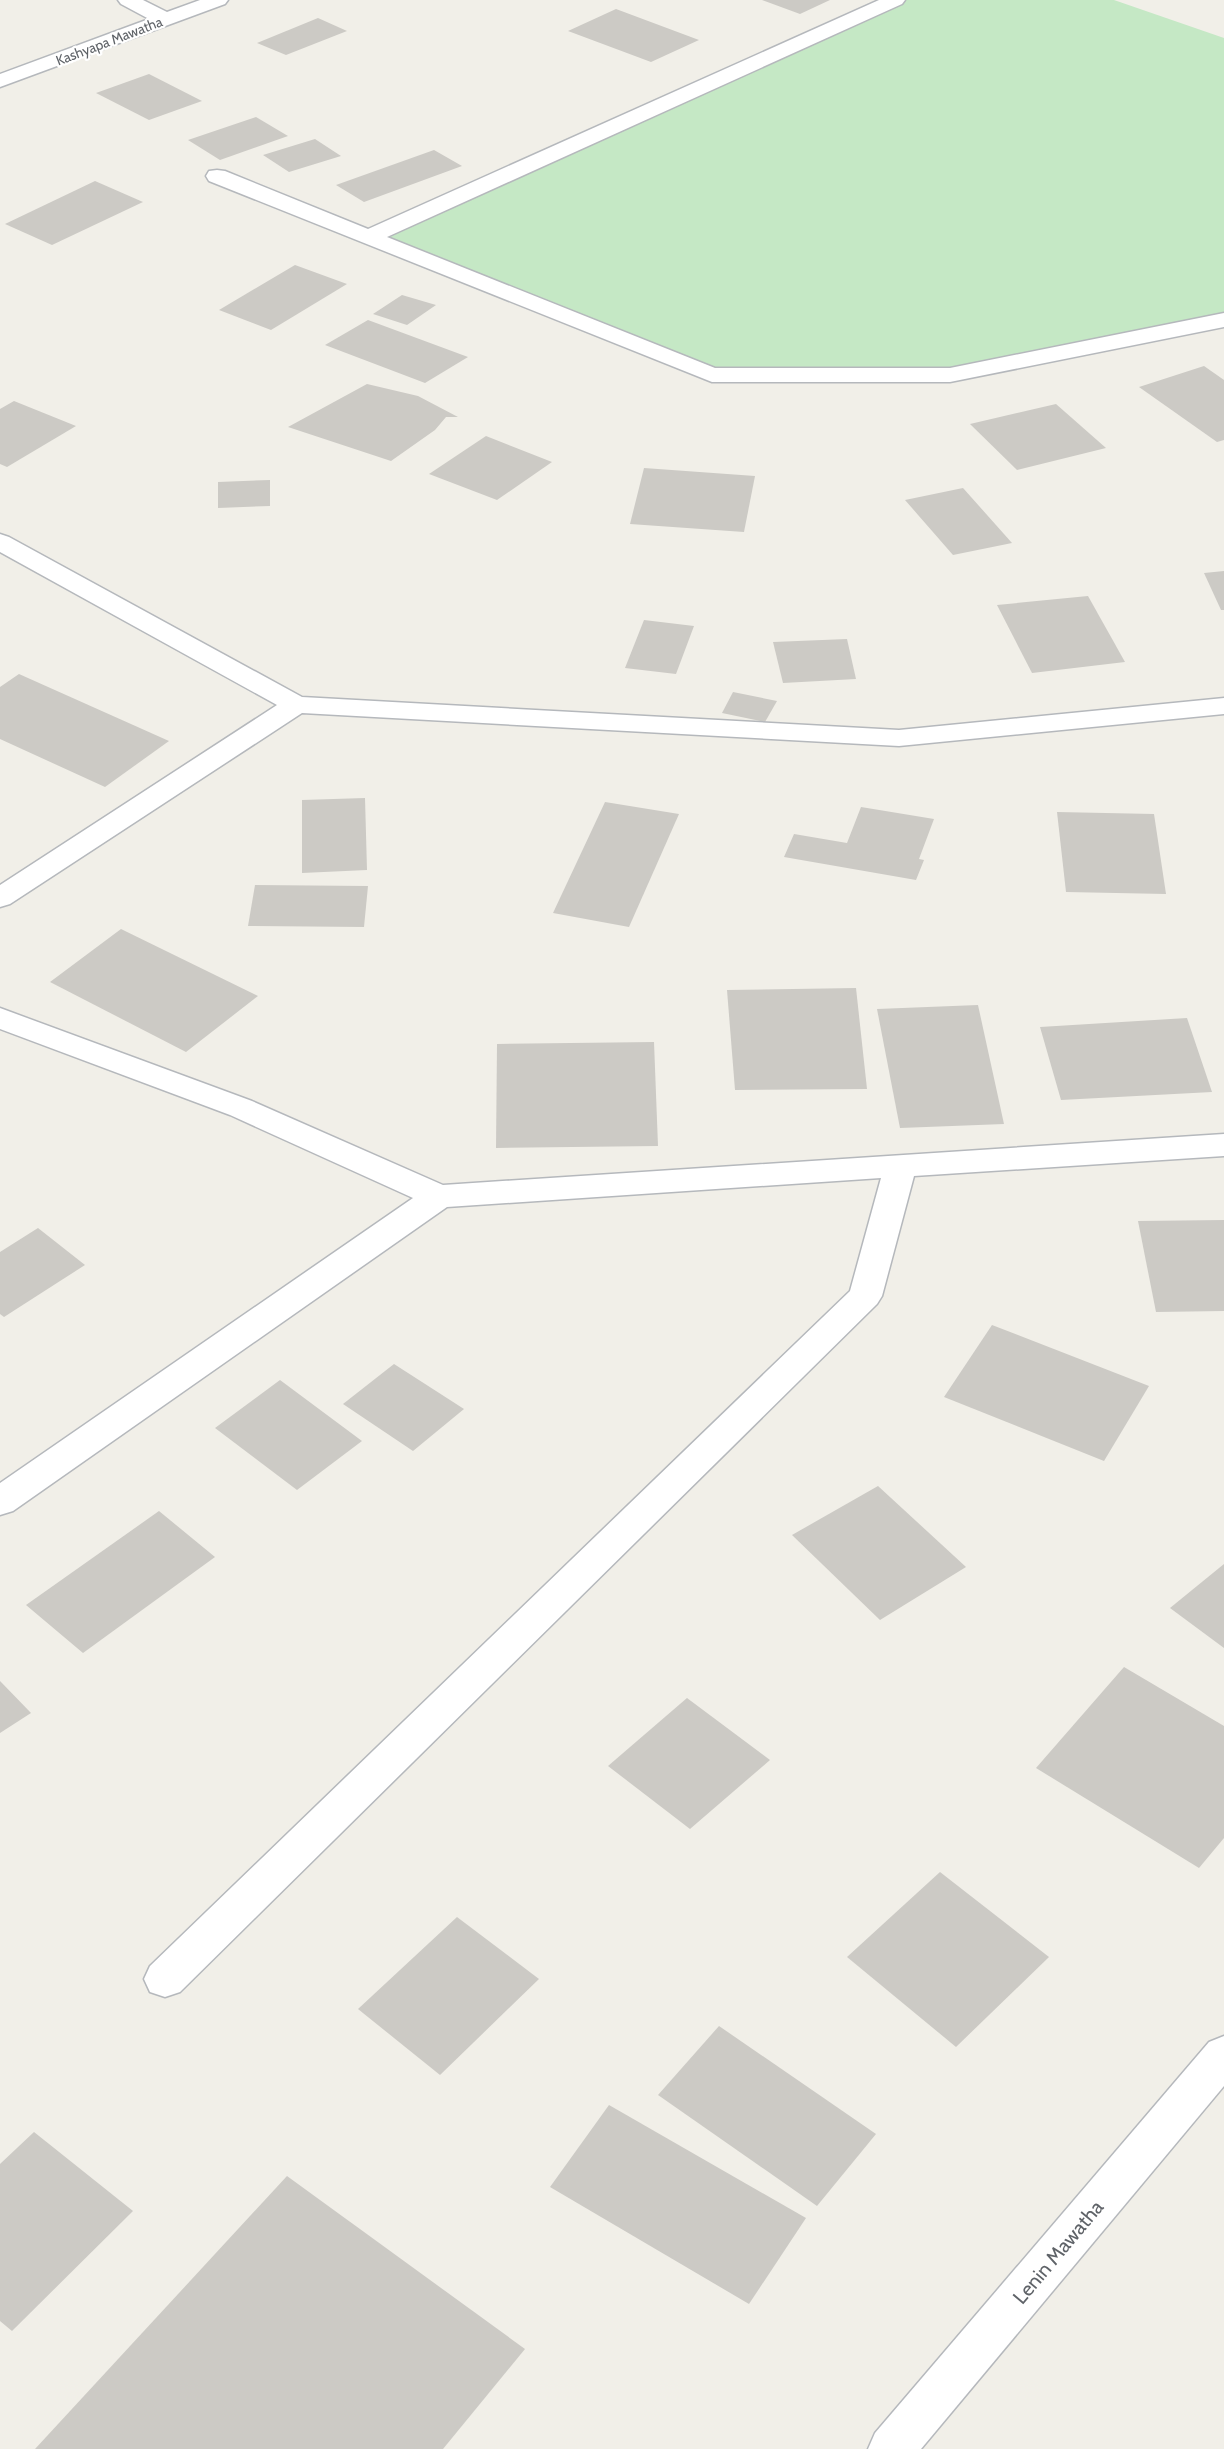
<svg xmlns="http://www.w3.org/2000/svg" width="1224" height="2449" viewBox="0 0 1224 2449" font-family="Cabin,sans-serif">
	<rect width="100%" height="100%" fill="#f1efe8"/>
	<path fill="#c5e8c5" d="M895,0H1114L1224,38V320L950,375H712L368,237Z"/>
	<g fill="#cccac5">
		<path d="M762,0H830L800,14Z"/>
		<path d="M616,9L699,40L651,62L568,31Z"/>
		<path d="M318,18L347,31L286,55L257,43Z"/>
		<path d="M149,74L202,101L149,120L96,93Z"/>
		<path d="M256,117L288,136L220,160L188,140Z"/>
		<path d="M315,139L341,156L289,172L263,155Z"/>
		<path d="M434,150L462,166L364,202L336,185Z"/>
		<path d="M95,181L143,202L52,245L5,224Z"/>
		<path d="M295,265L347,284L271,330L219,310Z"/>
		<path d="M402,295L436,305L407,325L373,314Z"/>
		<path d="M368,320L468,357L425,383L325,345Z"/>
		<path d="M1204,366L1224,380V440L1217,442L1139,387Z"/>
		<path d="M367,384L418,396L458,417H446L435,430L391,461L288,427Z"/>
		<path d="M14,401L76,426L7,467L0,464V409Z"/>
		<path d="M1056,404L1106,448L1017,470L970,424Z"/>
		<path d="M486,436L552,462L497,500L429,474Z"/>
		<path d="M644,468L755,476L744,532L630,524Z"/>
		<path d="M270,480V506L218,508V482Z"/>
		<path d="M963,488L1012,543L953,555L905,500Z"/>
		<path d="M1224,571V610H1221L1204,573Z"/>
		<path d="M1088,596L1125,662L1032,673L997,605Z"/>
		<path d="M644,620L694,626L676,674L625,668Z"/>
		<path d="M847,639L856,679L783,683L773,642Z"/>
		<path d="M19,674L169,741L105,787L0,739V687Z"/>
		<path d="M733,692L777,701L765,722L722,713Z"/>
		<path d="M365,798L367,870L302,873V800Z"/>
		<path d="M605,802L679,814L629,927L553,913Z"/>
		<path d="M861,807L934,819L919,859L924,860L916,880L784,857L794,834L847,843Z"/>
		<path d="M1057,812L1154,814L1166,894L1066,892Z"/>
		<path d="M255,885L368,886L364,927L248,926Z"/>
		<path d="M121,929L258,996L186,1052L50,982Z"/>
		<path d="M856,988L867,1089L735,1090L727,990Z"/>
		<path d="M978,1005L1004,1124L900,1128L877,1009Z"/>
		<path d="M1187,1018L1212,1092L1061,1100L1040,1027Z"/>
		<path d="M654,1042L658,1146L496,1148L497,1044Z"/>
		<path d="M1224,1220V1311L1156,1312L1138,1221Z"/>
		<path d="M38,1228L85,1265L4,1317L0,1314V1252Z"/>
		<path d="M992,1325L1149,1386L1104,1461L944,1397Z"/>
		<path d="M394,1364L464,1409L413,1451L343,1404Z"/>
		<path d="M280,1380L362,1441L297,1490L215,1428Z"/>
		<path d="M878,1486L966,1567L880,1620L792,1535Z"/>
		<path d="M159,1511L215,1557L83,1653L26,1605Z"/>
		<path d="M1224,1564V1648L1170,1608Z"/>
		<path d="M1124,1667L1224,1726V1838L1199,1868L1036,1768Z"/>
		<path d="M0,1681L31,1713L0,1733Z"/>
		<path d="M687,1698L770,1760L690,1829L608,1766Z"/>
		<path d="M940,1872L1049,1957L956,2047L847,1957Z"/>
		<path d="M457,1917L539,1979L440,2075L358,2009Z"/>
		<path d="M719,2026L876,2134L817,2206L658,2095Z"/>
		<path d="M609,2105L806,2218L749,2304L550,2187Z"/>
		<path d="M34,2132L133,2211L12,2331L0,2321V2164Z"/>
		<path d="M287,2176L525,2349L443,2449H35Z"/>
	</g>
	<g fill="none" stroke-linecap="round" stroke-linejoin="round">
		<defs>
			<g id="minor">
				<path d="M118,0H143L167,12L200,0H228L225,4L0,87V74L149,19L121,4Z"/>
				<path d="M879,0H905L902,4L387,237L715,368H950L1224,313V327L950,382H712L209,181L206,176L209,171L217,170L225,171L368,229Z"/>
				<path d="M0,534L9,537L302,697L899,730L1224,698V714L899,746L302,713L10,904L0,907V885L277,705L0,552Z"/>
				<path d="M0,1008L252,1101L443,1185L1224,1134V1156L914,1176L882,1296L877,1304L180,1992L165,1997L150,1992L144,1979L150,1966L850,1291L881,1178L447,1207L13,1511L0,1515V1483L413,1198L230,1115L0,1029Z"/>
				<path d="M1224,2036V2086L921,2449H868L875,2433L1209,2042Z"/>
			</g>
		</defs>
		<use href="#minor" stroke="#b5b8bc" stroke-width="3"/>
		<use href="#minor" fill="#fff" fill-rule="evenodd"/>
	</g>
	<g text-anchor="middle" stroke-width="4.5" stroke-linejoin="round" paint-order="stroke">
		<g font-size="14" fill="#5f6368" stroke="#fff">
			<text transform="translate(109 41) rotate(-21)" y="5">Kashyapa Mawatha</text>
		</g>
		<g font-size="20" fill="#5f6368" stroke="#fff">
			<text transform="translate(1058 2252) rotate(-50)" y="7">Lenin Mawatha</text>
		</g>
	</g>
</svg>
